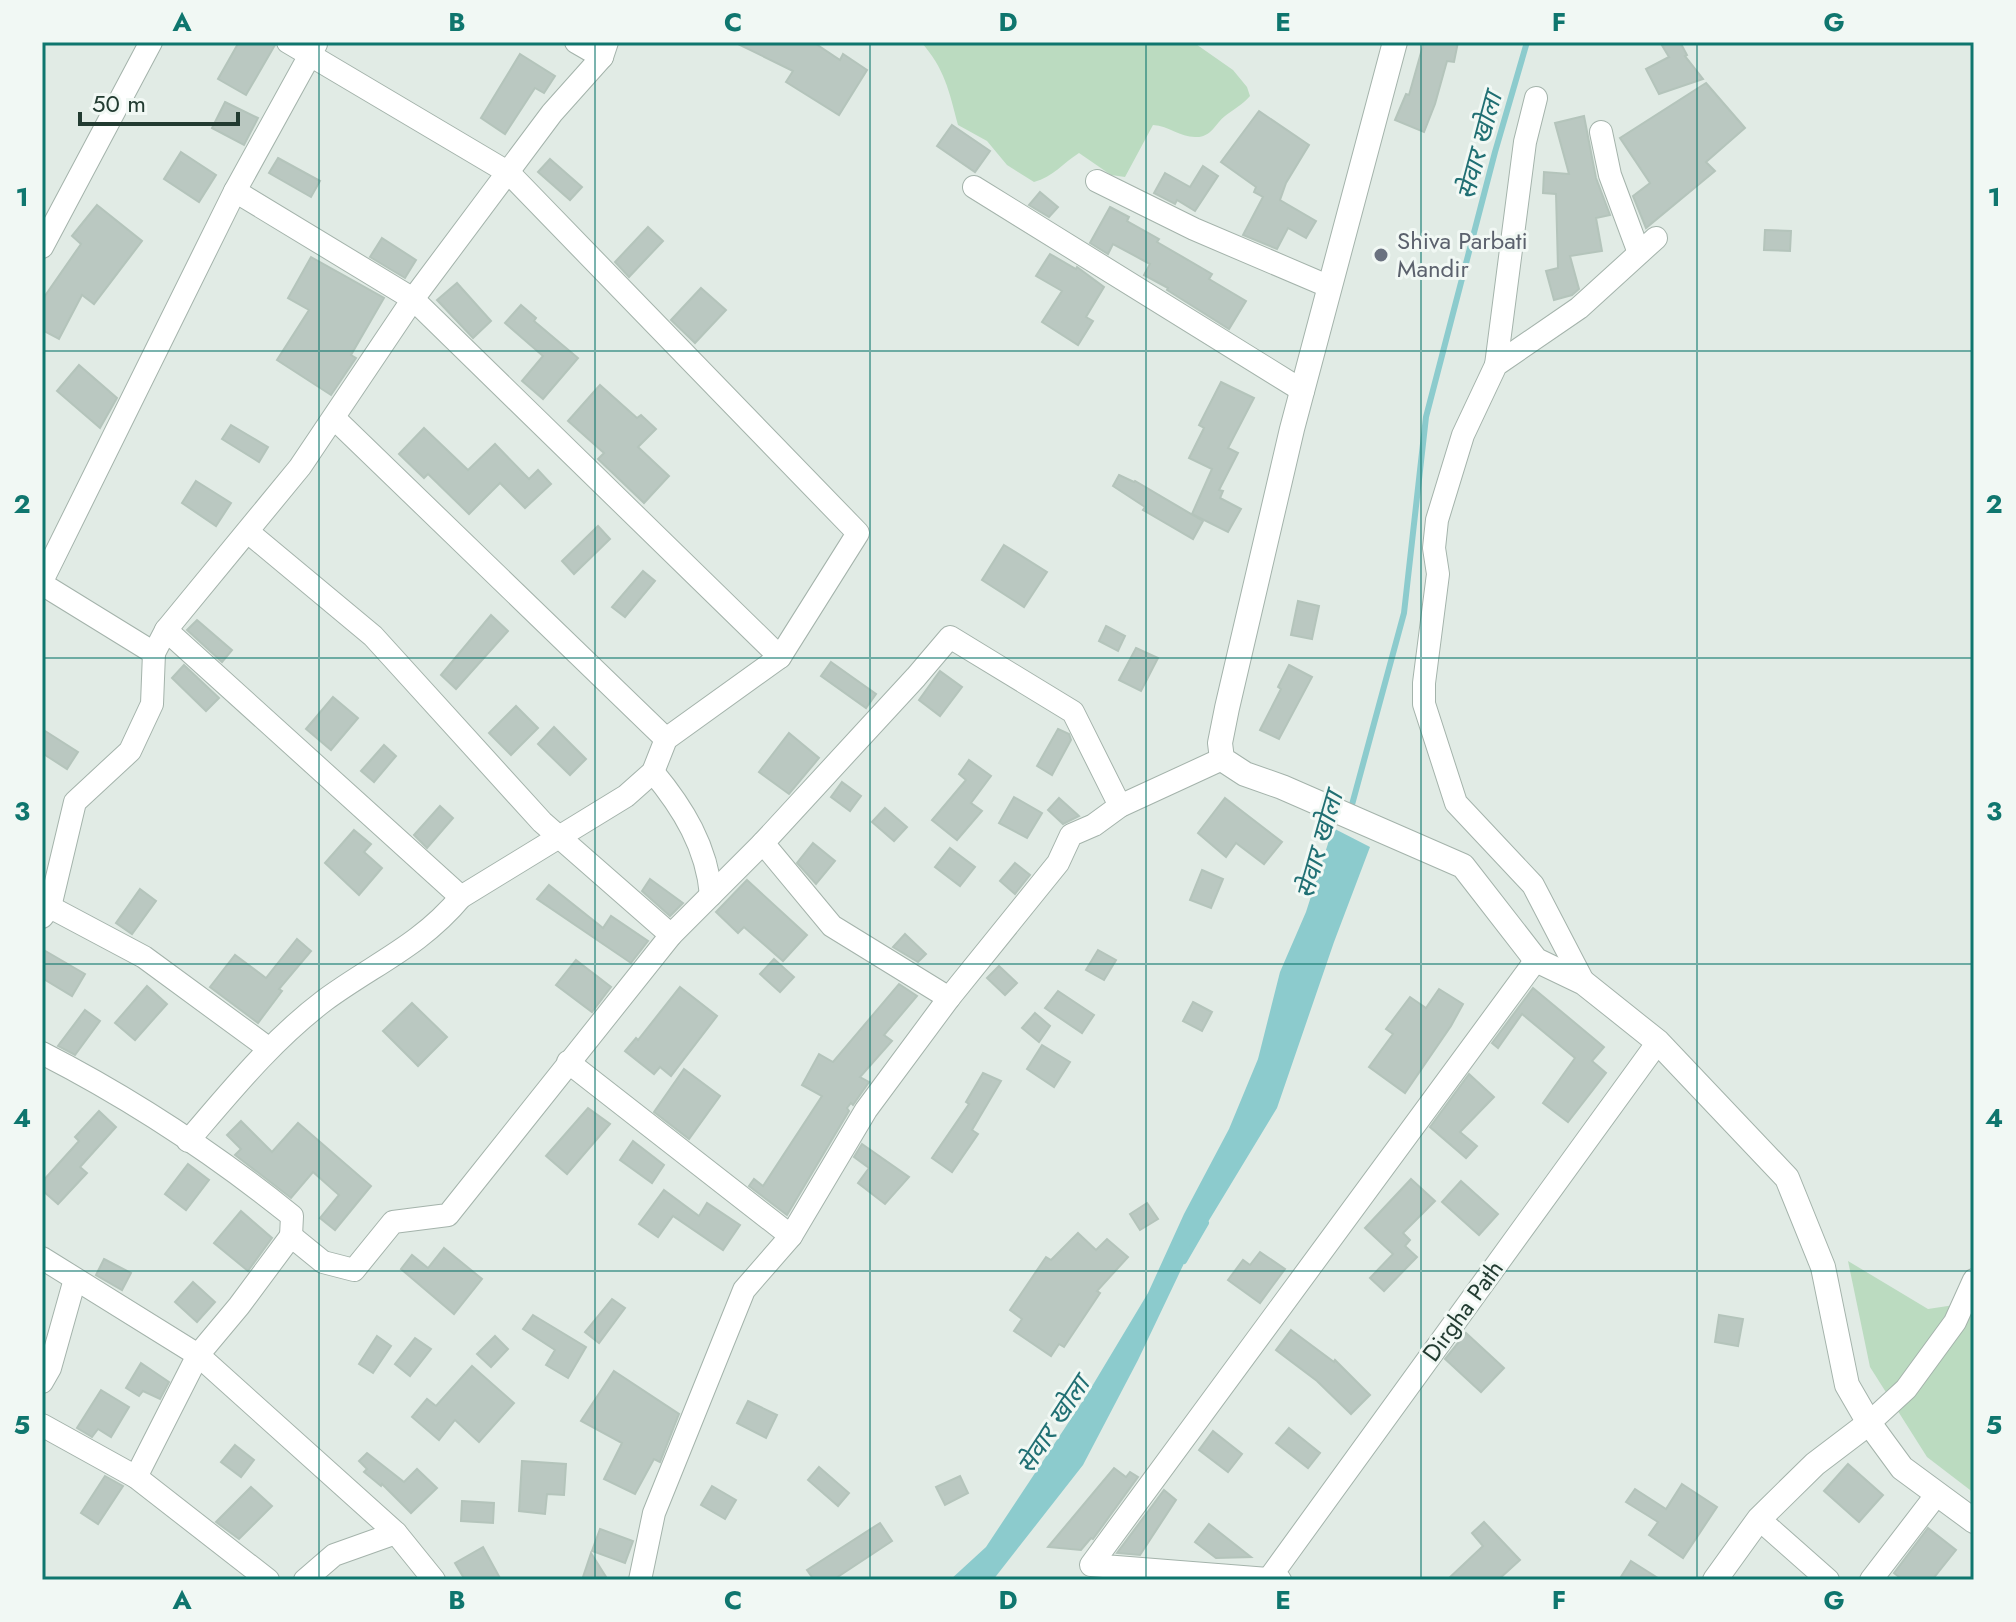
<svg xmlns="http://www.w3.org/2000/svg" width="2016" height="1622" viewBox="0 0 2016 1622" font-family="Jost,'Noto Sans Devanagari',sans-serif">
	<rect width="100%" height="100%" fill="#e1ebe5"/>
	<g fill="#bbdbc0">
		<path d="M921,42H1193L1233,70L1247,87L1250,96C1242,105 1234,109 1225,116C1215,124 1211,138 1195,137C1180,137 1169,126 1153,125L1125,177L1111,175L1079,153C1063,163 1053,177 1034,182L1007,165L987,141L958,125C949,91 945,69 921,42Z"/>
		<path d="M1848,1261L1928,1309L1974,1302V1493L1927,1457L1870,1367Z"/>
	</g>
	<path fill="#8ccbcd" d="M1333,828L1370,847L1334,942L1277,1108L1188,1255L1138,1360L1083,1465L993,1580H950L986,1547L1088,1393L1148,1293L1184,1214L1229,1129L1258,1059L1280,972L1306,912Z"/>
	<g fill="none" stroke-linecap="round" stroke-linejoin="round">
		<g stroke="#8ccbcd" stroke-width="6">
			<path d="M1350,812L1404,613L1426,417L1495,152L1527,42"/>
			<path d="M1184,1261L1206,1223"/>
		</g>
	</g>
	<g fill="#bac8c1" stroke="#b4c4bb" stroke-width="2">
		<path d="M239,42H274L275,45L246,95L218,79Z"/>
		<path d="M734,42H813L840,60L843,54L867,70L839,115L786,82L793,71Z"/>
		<path d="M1424,42H1458L1454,62L1447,61L1435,104L1424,132L1395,120L1406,94L1409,95Z"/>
		<path d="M1660,42H1680L1687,55L1685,56L1703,79L1659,94L1646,69L1669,57Z"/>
		<path d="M520,54L555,76L544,93L535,88L505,134L481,118Z"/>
		<path d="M1706,83L1745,128L1706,162L1715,171L1646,228L1633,196L1650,183L1620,138Z"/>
		<path d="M225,102L258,118L244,145L212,128Z"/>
		<path d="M1259,111L1309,145L1286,183L1280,200L1316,221L1306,238L1288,228L1277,249L1243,235L1263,197L1254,192L1256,187L1221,162Z"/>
		<path d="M1584,116L1596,178L1610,215L1596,218L1602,251L1570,256L1579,289L1572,295L1554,300L1546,271L1558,268L1556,194L1543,193L1544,172L1569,174L1555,123Z"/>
		<path d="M952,125L990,151L975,172L937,146Z"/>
		<path d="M181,152L216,175L199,202L164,179Z"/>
		<path d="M278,158L320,181L311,197L269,173Z"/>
		<path d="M550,159L582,187L570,200L538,172Z"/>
		<path d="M1203,166L1218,176L1195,211L1177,200L1175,204L1154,193L1165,173L1190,187Z"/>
		<path d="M1040,192L1058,207L1049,217L1029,205Z"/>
		<path d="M97,205L142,241L94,304L82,295L59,339L42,330V300L81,244L72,236Z"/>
		<path d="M1110,207L1129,217L1127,221L1159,239L1157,242L1212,274L1209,279L1246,301L1229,329L1167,290L1168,288L1144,275L1150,264L1113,244L1108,254L1090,243Z"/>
		<path d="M648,227L663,241L629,277L615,262Z"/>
		<path d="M1765,230L1791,231L1790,251L1764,250Z"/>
		<path d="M382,238L416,260L405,278L370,257Z"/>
		<path d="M1050,254L1076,269L1077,267L1104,287L1086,317L1093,321L1078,345L1042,322L1062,291L1036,276Z"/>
		<path d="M311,257L384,298L351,355L356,358L331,395L277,360L309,310L288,298Z"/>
		<path d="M457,283L491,321L473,338L437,300Z"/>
		<path d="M701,288L726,310L695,343L671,320Z"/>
		<path d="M521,305L536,318L534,321L578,358L543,399L522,381L543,356L505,323Z"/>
		<path d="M79,365L117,398L100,428L57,391Z"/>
		<path d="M1221,382L1254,398L1228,448L1238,453L1219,490L1223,491L1220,498L1241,509L1228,532L1192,514L1212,469L1189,458L1204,428L1199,425Z"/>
		<path d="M600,385L637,418L641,415L656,429L638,447L669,476L644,503L598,459L604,453L568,421Z"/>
		<path d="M231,425L268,447L259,462L222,439Z"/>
		<path d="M424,428L468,470L495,444L529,479L538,470L551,484L525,508L500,483L469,514L428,474L424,478L399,454Z"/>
		<path d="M1119,475L1134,482L1135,481L1203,521L1193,539L1143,510L1145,507L1113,486Z"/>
		<path d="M196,481L231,503L216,526L182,503Z"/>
		<path d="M598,526L610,539L574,574L562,561Z"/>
		<path d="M1004,545L1047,572L1024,607L982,580Z"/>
		<path d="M643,571L655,581L625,617L612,607Z"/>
		<path d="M1298,601L1319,606L1312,639L1291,635Z"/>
		<path d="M491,615L508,631L456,689L441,675Z"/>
		<path d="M197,620L232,650L222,662L187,630Z"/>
		<path d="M1106,626L1125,636L1118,651L1099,641Z"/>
		<path d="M1136,648L1158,658L1141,691L1119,680Z"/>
		<path d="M831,662L876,694L866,708L821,676Z"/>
		<path d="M184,665L219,698L206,711L172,678Z"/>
		<path d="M1289,665L1312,677L1279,739L1260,730L1281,689L1278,687Z"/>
		<path d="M940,671L962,687L940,716L919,700Z"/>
		<path d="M333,697L358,718L331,750L306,729Z"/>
		<path d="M516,706L538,728L511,755L489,733Z"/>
		<path d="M554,727L586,759L570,775L538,744Z"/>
		<path d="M42,729L78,752L67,769L42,753Z"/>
		<path d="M1058,729L1069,734L1071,740L1052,775L1037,766Z"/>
		<path d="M789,733L819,758L789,794L759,772Z"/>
		<path d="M384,745L396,756L374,782L361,771Z"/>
		<path d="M969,760L991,776L971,803L982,811L957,840L932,820L966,780L959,774Z"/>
		<path d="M842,782L861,796L850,811L831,797Z"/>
		<path d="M1014,797L1042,813L1027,838L999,823Z"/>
		<path d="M1059,798L1079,816L1063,824L1048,810Z"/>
		<path d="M1225,798L1282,842L1264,864L1236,843L1226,857L1198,833Z"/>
		<path d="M440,806L453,818L427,848L414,835Z"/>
		<path d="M885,808L907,827L894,841L872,822Z"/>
		<path d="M354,830L371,844L364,852L382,868L359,895L325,863Z"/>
		<path d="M813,843L835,861L816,884L797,863Z"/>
		<path d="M950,848L975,867L960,886L935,867Z"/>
		<path d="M1015,863L1030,875L1015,894L1000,881Z"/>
		<path d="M1202,870L1223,879L1211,908L1190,900Z"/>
		<path d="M650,879L683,903L670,916L642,891Z"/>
		<path d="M747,880L807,935L783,961L744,927L738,933L716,912Z"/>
		<path d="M549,885L603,928L611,916L648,941L631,963L537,899Z"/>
		<path d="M140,889L156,901L132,934L116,923Z"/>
		<path d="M905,934L926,954L918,962L893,947Z"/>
		<path d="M297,939L311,951L279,989L282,991L258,1023L210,987L235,955L266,978Z"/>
		<path d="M42,949L85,974L72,996L42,978Z"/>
		<path d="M1098,950L1116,960L1104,980L1086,970Z"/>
		<path d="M774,959L794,977L780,992L760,974Z"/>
		<path d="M576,960L611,987L592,1012L556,985Z"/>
		<path d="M999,966L1017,983L1005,995L987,978Z"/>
		<path d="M899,984L917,996L884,1035L892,1041L860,1077L869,1082L853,1105L851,1103L847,1108L849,1111L787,1215L749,1186L754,1179L763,1186L822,1096L802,1085L819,1054L833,1062Z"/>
		<path d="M147,986L167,1004L135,1040L115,1023Z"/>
		<path d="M680,987L717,1016L671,1076L660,1067L654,1074L625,1051L636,1038L638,1040Z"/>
		<path d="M1533,988L1604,1047L1592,1061L1606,1073L1568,1122L1543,1103L1575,1058L1522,1014L1498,1048L1492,1043Z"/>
		<path d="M1439,989L1463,1004L1451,1026L1405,1093L1369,1067L1393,1034L1386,1029L1410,997L1426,1008Z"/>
		<path d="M1058,991L1094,1015L1082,1033L1045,1008Z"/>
		<path d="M1193,1002L1212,1012L1202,1031L1183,1021Z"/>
		<path d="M412,1003L447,1037L418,1066L383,1031Z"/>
		<path d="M85,1010L100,1021L75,1055L58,1046Z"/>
		<path d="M1035,1013L1050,1026L1039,1042L1022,1028Z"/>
		<path d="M1042,1045L1070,1062L1054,1087L1027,1069Z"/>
		<path d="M684,1069L720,1096L689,1139L654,1112Z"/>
		<path d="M983,1073L1001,1081L972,1130L978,1134L952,1172L932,1158L969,1104L966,1102Z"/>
		<path d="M1469,1074L1494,1097L1460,1132L1477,1146L1466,1158L1430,1127Z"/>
		<path d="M588,1108L610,1124L567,1174L546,1156Z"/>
		<path d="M99,1111L116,1127L80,1167L87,1173L58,1204L42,1190V1182L79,1141L75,1137Z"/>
		<path d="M241,1121L272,1152L298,1123L371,1186L335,1230L320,1218L339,1195L313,1172L291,1198L235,1155L241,1149L227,1135Z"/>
		<path d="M633,1141L664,1165L652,1183L620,1160Z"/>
		<path d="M862,1144L909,1177L885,1204L858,1183L869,1168L854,1157Z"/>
		<path d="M188,1164L209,1180L186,1210L165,1194Z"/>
		<path d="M1411,1179L1435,1201L1403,1233L1410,1240L1405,1246L1417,1257L1384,1291L1370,1278L1393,1254L1365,1228Z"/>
		<path d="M1461,1181L1498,1214L1479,1235L1442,1202Z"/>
		<path d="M664,1190L699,1216L707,1203L740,1225L723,1250L673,1216L658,1237L639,1224Z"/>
		<path d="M1147,1203L1158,1219L1140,1230L1130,1214Z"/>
		<path d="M241,1211L272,1238L248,1271L214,1243Z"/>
		<path d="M1078,1233L1096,1250L1107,1239L1128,1257L1097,1291L1100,1293L1064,1347L1059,1344L1051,1356L1014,1331L1022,1319L1010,1310L1046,1257L1051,1260Z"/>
		<path d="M444,1248L482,1279L454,1314L401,1269L412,1255L428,1268Z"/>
		<path d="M1260,1252L1285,1269L1260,1303L1228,1280L1243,1260L1250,1265Z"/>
		<path d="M104,1259L131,1273L122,1290L96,1275Z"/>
		<path d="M193,1282L215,1302L197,1322L175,1302Z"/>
		<path d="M612,1299L625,1308L599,1343L585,1332Z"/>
		<path d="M533,1315L586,1347L568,1378L546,1365L555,1350L523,1329Z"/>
		<path d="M1719,1315L1743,1319L1738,1346L1715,1342Z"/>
		<path d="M1291,1330L1334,1362L1335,1360L1370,1395L1351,1414L1317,1381L1276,1350Z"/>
		<path d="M1466,1333L1504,1368L1481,1392L1445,1359Z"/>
		<path d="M377,1336L391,1346L373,1373L359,1364Z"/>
		<path d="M495,1336L508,1349L491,1367L477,1354Z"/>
		<path d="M415,1338L431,1349L410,1376L395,1364Z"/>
		<path d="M141,1363L169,1382L160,1399L143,1391L139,1396L126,1388Z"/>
		<path d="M472,1366L514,1403L479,1442L455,1420L439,1440L412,1417L427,1399L436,1406Z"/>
		<path d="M614,1371L679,1414L660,1462L654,1459L635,1494L604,1479L622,1443L581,1421Z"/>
		<path d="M101,1390L129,1407L111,1437L98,1429L92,1437L77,1428Z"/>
		<path d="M748,1401L777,1415L766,1438L737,1423Z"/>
		<path d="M1289,1428L1320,1453L1308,1468L1276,1443Z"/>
		<path d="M1213,1431L1242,1454L1228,1472L1199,1450Z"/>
		<path d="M235,1445L254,1460L241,1477L221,1462Z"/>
		<path d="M367,1453L404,1482L417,1469L437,1488L411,1513L382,1484L381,1486L364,1472L367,1469L359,1461Z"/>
		<path d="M522,1461L566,1464L564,1495L547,1494L545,1514L519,1511Z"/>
		<path d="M1848,1464L1883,1495L1859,1522L1824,1491Z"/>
		<path d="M819,1467L849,1493L838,1506L808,1480Z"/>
		<path d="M1114,1468L1126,1477L1130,1472L1138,1477L1093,1539L1091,1538L1081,1550L1048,1547Z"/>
		<path d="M105,1476L123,1486L98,1524L81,1513Z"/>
		<path d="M960,1476L968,1493L945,1505L936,1487Z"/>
		<path d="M1682,1484L1717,1507L1683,1558L1649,1535L1658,1522L1626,1502L1635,1489L1666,1509Z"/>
		<path d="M712,1486L736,1500L725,1519L701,1505Z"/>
		<path d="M251,1487L272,1506L239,1539L216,1522Z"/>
		<path d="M1164,1490L1176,1500L1140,1555L1117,1553Z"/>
		<path d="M462,1501L494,1503L493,1523L461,1521Z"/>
		<path d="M1484,1522L1520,1560L1498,1580H1447L1483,1546L1472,1533Z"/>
		<path d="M880,1523L892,1541L833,1580H814L807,1570Z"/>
		<path d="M1209,1524L1251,1557L1216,1558L1195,1542Z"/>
		<path d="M1928,1528L1956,1550L1932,1580H1903L1894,1573Z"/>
		<path d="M600,1529L633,1541L625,1563L592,1551Z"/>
		<path d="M483,1547L501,1580H465L455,1563Z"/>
		<path d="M591,1553L608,1580H582Z"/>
		<path d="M1631,1561L1661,1580H1619Z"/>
	</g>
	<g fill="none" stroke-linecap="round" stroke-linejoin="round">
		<defs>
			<g id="minor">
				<path d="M576,42L602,57"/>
				<path d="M1601,132L1610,175L1639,253"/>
				<path d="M1097,181L1194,229L1330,287"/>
				<path d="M974,187L1303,391"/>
				<path d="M235,191L413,299L780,657"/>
				<path d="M42,247L151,42"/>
				<path d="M1496,365L1525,142L1536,98"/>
				<path d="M334,418L666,739"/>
				<path d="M248,532L373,636L542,822L671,935"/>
				<path d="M42,581L235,191L316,44"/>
				<path d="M42,584L154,653"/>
				<path d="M166,630L461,897"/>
				<path d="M653,772C683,808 707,847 711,895"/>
				<path d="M763,843L832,926L949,998"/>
				<path d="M50,907L144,957L268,1048"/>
				<path d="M42,917L50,907L75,802L130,751L152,704L154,653L166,630L300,467L413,299L552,113L602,57L607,42"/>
				<path d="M1584,983L1533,885L1456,803L1424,704V683L1438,574L1434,548L1437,520L1463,435L1496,365L1579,308L1656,238"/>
				<path d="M42,1053C130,1098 215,1154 292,1216L291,1236"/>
				<path d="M568,1062L791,1236"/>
				<path d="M188,1141C231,1091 272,1040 325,1000C374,964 420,946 461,897L626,796L653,772L666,739L780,657L858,533L509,173L288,42"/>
				<path d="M42,1258L198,1355L396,1533L434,1580"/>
				<path d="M42,1382L50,1368L75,1279"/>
				<path d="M1869,1423L1906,1389L1955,1322L1974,1280"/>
				<path d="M42,1425L136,1477L268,1580"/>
				<path d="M136,1477L198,1355L239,1306L291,1236L323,1262L354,1270L393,1222L448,1215L671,935L763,843L916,677L950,637L1073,712L1120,806"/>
				<path d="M1759,1519L1828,1580"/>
				<path d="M305,1580L334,1555L396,1533"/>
				<path d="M640,1580L654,1513L744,1290L791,1236L866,1110L949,998L1058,863L1071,835L1094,825L1120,806L1222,759"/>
				<path d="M1268,1580L1658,1042"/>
				<path d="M1280,1580L1091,1565L1536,960"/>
				<path d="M1871,1580L1937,1494"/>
			</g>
			<g id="tertiary">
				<path d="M1395,42L1292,429L1227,708L1220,743L1222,759L1245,774L1282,787L1463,866L1536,960L1584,983L1658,1042L1787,1178L1823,1267L1847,1385L1869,1423L1902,1468L1974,1521"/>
				<path d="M1715,1580L1759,1519L1815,1464L1869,1423"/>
			</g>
		</defs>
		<use href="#minor" stroke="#a4b3ab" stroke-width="24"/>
		<use href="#tertiary" stroke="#a4b3ab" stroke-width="26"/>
		<use href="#minor" stroke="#fff" stroke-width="22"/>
		<use href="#tertiary" stroke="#fff" stroke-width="24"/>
	</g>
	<path fill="none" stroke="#0f766e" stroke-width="2" stroke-opacity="0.55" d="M319,42V1580M595,42V1580M870,42V1580M1146,42V1580M1421,42V1580M1697,42V1580M42,351H1974M42,658H1974M42,964H1974M42,1271H1974"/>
	<circle fill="#6b7280" stroke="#f1f8f4" stroke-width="3" cx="1381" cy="255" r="8"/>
	<g text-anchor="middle" stroke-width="6" stroke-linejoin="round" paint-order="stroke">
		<g font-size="24" fill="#5b616d" stroke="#f1f8f4" text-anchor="start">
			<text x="1397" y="249">Shiva Parbati<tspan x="1397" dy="28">Mandir</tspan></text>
		</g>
		<g font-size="24" fill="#223b31" stroke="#f1f8f4">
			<text transform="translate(1463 1311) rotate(-54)" y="8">Dirgha Path</text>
		</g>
		<g font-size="26" font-style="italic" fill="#206f73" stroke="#f1f8f4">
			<text transform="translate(1479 146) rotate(-75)" y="9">सेवार खोला</text>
			<text transform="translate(1319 845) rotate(-74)" y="9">सेवार खोला</text>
			<text transform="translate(1053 1425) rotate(-57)" y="9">सेवार खोला</text>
		</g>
	</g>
	<rect width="2016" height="1622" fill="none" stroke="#f1f8f4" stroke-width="88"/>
	<path d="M80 112v12h158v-12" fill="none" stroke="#223b31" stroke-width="4"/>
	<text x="92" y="112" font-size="24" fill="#223b31" stroke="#f1f8f4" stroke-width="6" paint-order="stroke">50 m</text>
	<rect x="44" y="44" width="1928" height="1534" fill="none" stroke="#0f766e" stroke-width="3"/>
	<g font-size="26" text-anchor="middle" font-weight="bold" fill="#0f766e">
		<text x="182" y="31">A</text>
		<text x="457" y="31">B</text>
		<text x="733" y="31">C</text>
		<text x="1008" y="31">D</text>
		<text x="1283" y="31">E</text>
		<text x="1559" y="31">F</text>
		<text x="1834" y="31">G</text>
		<text x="22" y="206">1</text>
		<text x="1994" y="206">1</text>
		<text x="22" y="513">2</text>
		<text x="1994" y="513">2</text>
		<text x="22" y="820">3</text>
		<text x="1994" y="820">3</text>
		<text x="22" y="1127">4</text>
		<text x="1994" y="1127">4</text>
		<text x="22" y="1434">5</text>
		<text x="1994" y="1434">5</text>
		<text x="182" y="1609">A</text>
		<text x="457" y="1609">B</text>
		<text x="733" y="1609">C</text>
		<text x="1008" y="1609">D</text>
		<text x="1283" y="1609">E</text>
		<text x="1559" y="1609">F</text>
		<text x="1834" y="1609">G</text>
	</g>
</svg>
